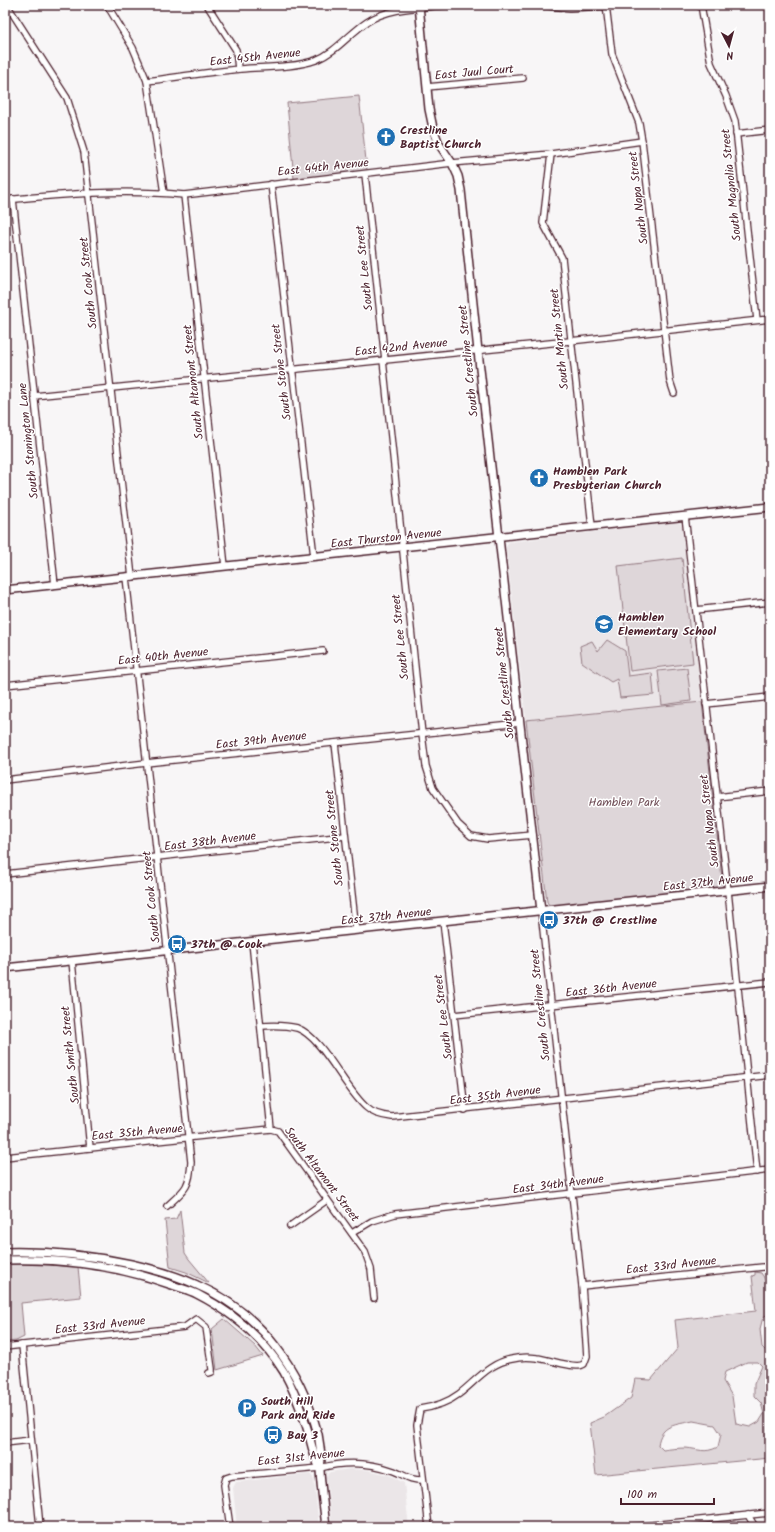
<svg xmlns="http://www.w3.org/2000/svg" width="775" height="1532" viewBox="0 0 775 1532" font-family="Kalam,sans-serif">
	<rect width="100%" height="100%" fill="#f8f6f7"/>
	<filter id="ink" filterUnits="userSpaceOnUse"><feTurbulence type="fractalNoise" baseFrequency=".025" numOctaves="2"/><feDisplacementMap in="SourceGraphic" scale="8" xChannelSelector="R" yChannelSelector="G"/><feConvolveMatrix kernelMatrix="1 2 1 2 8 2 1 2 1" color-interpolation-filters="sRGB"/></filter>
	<g filter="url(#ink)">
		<g fill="#ebe6e8">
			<path d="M677,522L680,523L682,526L702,702L526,720L506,547L509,542Z"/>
			<path d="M350,1469L368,1470L389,1475L404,1483L409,1527H332L326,1476L330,1472Z"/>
			<path d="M310,1474L314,1479L319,1527H237L233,1488L236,1482Z"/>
		</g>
		<g fill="#ded6d9" stroke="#947a82" fill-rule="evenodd">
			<path d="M359,96L367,170L294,179L287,103Z"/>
			<path d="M682,558L693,663L630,671L618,566Z"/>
			<path d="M607,640L625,651L628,676L652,673L654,695L620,698L617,679L611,682L582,662L580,646L592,641L598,651Z"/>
			<path d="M687,668L691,701L662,705L658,671Z"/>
			<path d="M702,702L723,887L721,888L550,906L547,902L526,720Z"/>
			<path d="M180,1210L185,1253L189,1259L209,1283L186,1272L170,1267L165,1220L176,1219Z"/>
			<path d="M5,1264H37L78,1267L81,1297L21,1303L24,1337L16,1341L5,1342Z"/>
			<path d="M755,1272L761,1273C769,1283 770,1300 770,1313L763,1317L760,1329L762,1347L770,1355V1458L596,1475L590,1423L604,1417L631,1398L635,1379L651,1380L678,1348L675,1320L756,1311L752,1276L755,1275ZM747,1362H758L762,1366L754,1384V1396L761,1403L764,1414L759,1422L750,1427L736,1424L732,1396L723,1381L725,1372ZM693,1421L715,1425L721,1434L718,1447C704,1454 699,1449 686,1448C678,1448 670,1449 663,1450L658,1445C661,1424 676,1425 693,1421Z"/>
			<path d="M224,1319L255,1346L263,1356L217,1370L212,1329Z"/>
		</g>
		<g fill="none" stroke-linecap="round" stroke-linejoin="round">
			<defs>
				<g id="street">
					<path d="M7,5L67,98L84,152L132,577"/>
					<path d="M107,5L133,48L147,81L164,193"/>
					<path d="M207,5L236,50L238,69"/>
					<path d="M537,5L570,8L606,6"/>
					<path d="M606,5L612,54L639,123L642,141L670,381L674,393"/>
					<path d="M701,5L711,63L726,96L735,121L757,320"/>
					<path d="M147,81C178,77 209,72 241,69C265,67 293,68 316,60C336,52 349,34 367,22C390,7 419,8 446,5"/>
					<path d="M427,87L523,78"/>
					<path d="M736,134L770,130"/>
					<path d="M551,154L543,223L562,258L592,526"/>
					<path d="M365,174L385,360"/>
					<path d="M271,184L314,557"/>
					<path d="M184,195L225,566"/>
					<path d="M13,199L55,585"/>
					<path d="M5,200C64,194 124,189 184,195L452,163L551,154L642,141"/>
					<path d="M383,360L422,734L426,766L433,788L458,824L471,836L488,839L533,835"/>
					<path d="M34,396L570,341L770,319"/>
					<path d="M685,516L728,891L757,1172"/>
					<path d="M126,577L191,1162C190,1187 185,1190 167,1206"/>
					<path d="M696,610L770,602"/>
					<path d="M5,685L323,651"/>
					<path d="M706,704L770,697"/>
					<path d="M335,743L356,930"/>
					<path d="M5,780L146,763L520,723"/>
					<path d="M717,797L770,791"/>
					<path d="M5,874L345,836"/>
					<path d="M443,921L465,1110"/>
					<path d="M252,942L271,1129L278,1131L365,1252L371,1269L374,1298"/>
					<path d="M72,961L90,1148"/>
					<path d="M454,1015L770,982"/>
					<path d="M261,1026C273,1025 285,1025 297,1028C323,1037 345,1090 367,1108C373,1114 384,1116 392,1117L770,1075"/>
					<path d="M5,1157L271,1129"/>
					<path d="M290,1226L327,1200"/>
					<path d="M352,1233L372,1221L395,1214L770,1170"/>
					<path d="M582,1286L763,1267"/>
					<path d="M22,1345L40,1527"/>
					<path d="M5,1347L185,1327L196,1319L206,1327L212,1369V1372L209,1373"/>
					<path d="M5,1443L31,1440"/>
					<path d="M748,1515L755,1527"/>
					<path d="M230,1527L224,1485L226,1478L232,1476L320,1468C345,1461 369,1462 394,1471C406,1476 409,1480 423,1480"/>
					<path d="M429,1527L417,1425L420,1409C434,1407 447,1403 459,1394C476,1381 489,1363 512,1359C520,1357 529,1357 537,1358C548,1359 576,1370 584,1364L587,1356L582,1286L541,911"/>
					<path d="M632,1527L770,1513"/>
				</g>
				<g id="secondary">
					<path d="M419,5L429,109L433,128L439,144L452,163L458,176L461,190L478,351L541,911"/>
					<path d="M5,590L770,507"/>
					<path d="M5,968L770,886"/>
					<path d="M5,1252C48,1251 89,1255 131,1264C153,1269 176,1275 197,1285C261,1313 300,1368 318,1434C319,1441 321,1451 321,1458C321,1462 320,1466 320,1470C321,1489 324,1508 326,1527"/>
					<path d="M5,1260C61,1258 119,1266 172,1285C180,1288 189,1290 197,1294C232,1312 263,1338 284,1372C293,1388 300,1407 306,1425C311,1439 312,1454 320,1468"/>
				</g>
			</defs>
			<use href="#street" stroke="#4a1f2b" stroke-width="8"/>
			<use href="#secondary" stroke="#4a1f2b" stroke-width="10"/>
			<use href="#street" stroke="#fff" stroke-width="5.5"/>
			<use href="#secondary" stroke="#fff" stroke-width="7"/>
		</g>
	</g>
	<defs>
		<symbol id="church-disc" viewBox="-11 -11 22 22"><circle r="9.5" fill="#1f6fb2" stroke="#fff"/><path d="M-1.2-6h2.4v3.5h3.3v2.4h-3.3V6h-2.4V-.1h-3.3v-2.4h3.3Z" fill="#fff"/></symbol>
		<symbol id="school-disc" viewBox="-11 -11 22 22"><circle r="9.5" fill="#1f6fb2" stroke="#fff"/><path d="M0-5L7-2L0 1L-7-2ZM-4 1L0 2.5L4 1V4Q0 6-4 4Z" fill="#fff"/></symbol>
		<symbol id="bus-disc" viewBox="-11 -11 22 22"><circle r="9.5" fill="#1f6fb2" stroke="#fff"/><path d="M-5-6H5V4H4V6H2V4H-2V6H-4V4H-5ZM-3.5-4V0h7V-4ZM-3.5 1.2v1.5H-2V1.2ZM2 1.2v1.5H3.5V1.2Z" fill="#fff"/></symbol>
		<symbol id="parking-disc" viewBox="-11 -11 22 22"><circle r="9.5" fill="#1f6fb2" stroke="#fff"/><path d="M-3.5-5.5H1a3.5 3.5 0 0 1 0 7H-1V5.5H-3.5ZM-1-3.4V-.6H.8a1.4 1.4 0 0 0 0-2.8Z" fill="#fff"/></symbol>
	</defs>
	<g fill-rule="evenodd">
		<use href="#church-disc" x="375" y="126" width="22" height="22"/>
		<use href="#church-disc" x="528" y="467" width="22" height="22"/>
		<use href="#school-disc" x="593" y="613" width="22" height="22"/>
		<use href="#bus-disc" x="538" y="909" width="22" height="22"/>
		<use href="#bus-disc" x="166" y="933" width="22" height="22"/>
		<use href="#parking-disc" x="236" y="1397" width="22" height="22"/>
		<use href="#bus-disc" x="262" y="1424" width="22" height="22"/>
	</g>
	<g text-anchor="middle" stroke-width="3" stroke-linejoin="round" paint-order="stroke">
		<g font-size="12" fill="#4a1f2b" stroke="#fff">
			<text transform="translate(255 57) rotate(-6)" y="4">East 45th Avenue</text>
			<text transform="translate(474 72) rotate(-5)" y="4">East Juul Court</text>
			<text transform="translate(323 167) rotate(-6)" y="4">East 44th Avenue</text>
			<text transform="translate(731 185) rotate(-96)" y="4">South Magnolia Street</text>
			<text transform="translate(638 198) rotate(-97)" y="4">South Napa Street</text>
			<text transform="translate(364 268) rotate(-96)" y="4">South Lee Street</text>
			<text transform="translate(88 283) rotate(-96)" y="4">South Cook Street</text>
			<text transform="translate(559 339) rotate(-96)" y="4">South Martin Street</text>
			<text transform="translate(401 347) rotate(-6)" y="4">East 42nd Avenue</text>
			<text transform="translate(468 361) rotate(-96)" y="4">South Crestline Street</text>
			<text transform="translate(281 372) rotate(-97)" y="4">South Stone Street</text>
			<text transform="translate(193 382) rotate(-96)" y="4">South Altamont Street</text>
			<text transform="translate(28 441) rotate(-96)" y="4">South Stonington Lane</text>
			<text transform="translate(386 538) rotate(-6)" y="4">East Thurston Avenue</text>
			<text transform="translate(400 637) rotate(-96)" y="4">South Lee Street</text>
			<text transform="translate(163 656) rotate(-6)" y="4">East 40th Avenue</text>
			<text transform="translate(504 683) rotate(-96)" y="4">South Crestline Street</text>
			<text transform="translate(261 740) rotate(-6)" y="4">East 39th Avenue</text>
			<text transform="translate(709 821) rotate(-97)" y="4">South Napa Street</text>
			<text transform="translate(334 838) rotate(-96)" y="4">South Stone Street</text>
			<text transform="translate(210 841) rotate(-7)" y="4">East 38th Avenue</text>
			<text transform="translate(708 882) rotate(-6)" y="4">East 37th Avenue</text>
			<text transform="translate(151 897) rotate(-96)" y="4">South Cook Street</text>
			<text transform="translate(386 916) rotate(-6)" y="4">East 37th Avenue</text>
			<text transform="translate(611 988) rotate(-6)" y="4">East 36th Avenue</text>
			<text transform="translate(540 1005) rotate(-96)" y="4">South Crestline Street</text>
			<text transform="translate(443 1017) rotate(-97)" y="4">South Lee Street</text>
			<text transform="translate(70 1055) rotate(-96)" y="4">South Smith Street</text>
			<text transform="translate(495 1095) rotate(-7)" y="4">East 35th Avenue</text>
			<text transform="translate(137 1132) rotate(-5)" y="4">East 35th Avenue</text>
			<text transform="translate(322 1174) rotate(53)" y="4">South Altamont Street</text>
			<text transform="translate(558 1184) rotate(-7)" y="4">East 34th Avenue</text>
			<text transform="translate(671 1265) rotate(-6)" y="4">East 33rd Avenue</text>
			<text transform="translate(100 1325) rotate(-6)" y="4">East 33rd Avenue</text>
			<text transform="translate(301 1457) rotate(-6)" y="4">East 31st Avenue</text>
		</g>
		<g font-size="12" font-weight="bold" fill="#4a1f2b" stroke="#fff" text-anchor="start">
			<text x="400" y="134">Crestline<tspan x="400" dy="14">Baptist Church</tspan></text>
			<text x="553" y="475">Hamblen Park<tspan x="553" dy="14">Presbyterian Church</tspan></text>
			<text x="618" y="621">Hamblen<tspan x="618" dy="14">Elementary School</tspan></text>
			<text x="563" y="924">37th @ Crestline</text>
			<text x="191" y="948">37th @ Cook</text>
			<text x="261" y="1405">South Hill<tspan x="261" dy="14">Park and Ride</tspan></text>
			<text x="287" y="1439">Bay 3</text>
		</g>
		<g font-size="12" fill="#6f4d56" stroke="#fff">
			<text x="624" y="806">Hamblen Park</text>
		</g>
	</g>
	<rect width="775" height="1532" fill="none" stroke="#fff" stroke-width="20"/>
	<rect x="10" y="10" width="755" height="1512" fill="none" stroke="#4a1f2b" stroke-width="1.5" filter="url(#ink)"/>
	<g transform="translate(729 46) rotate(174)" stroke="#ffffff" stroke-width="3" paint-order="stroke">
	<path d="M0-3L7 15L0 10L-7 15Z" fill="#4a1f2b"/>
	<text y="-6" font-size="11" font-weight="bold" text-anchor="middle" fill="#4a1f2b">N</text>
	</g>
	<path d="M621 1498v6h93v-6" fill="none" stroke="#4a1f2b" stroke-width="2"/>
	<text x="627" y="1498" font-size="12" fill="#4a1f2b" stroke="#ffffff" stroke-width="3" paint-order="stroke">100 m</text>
</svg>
